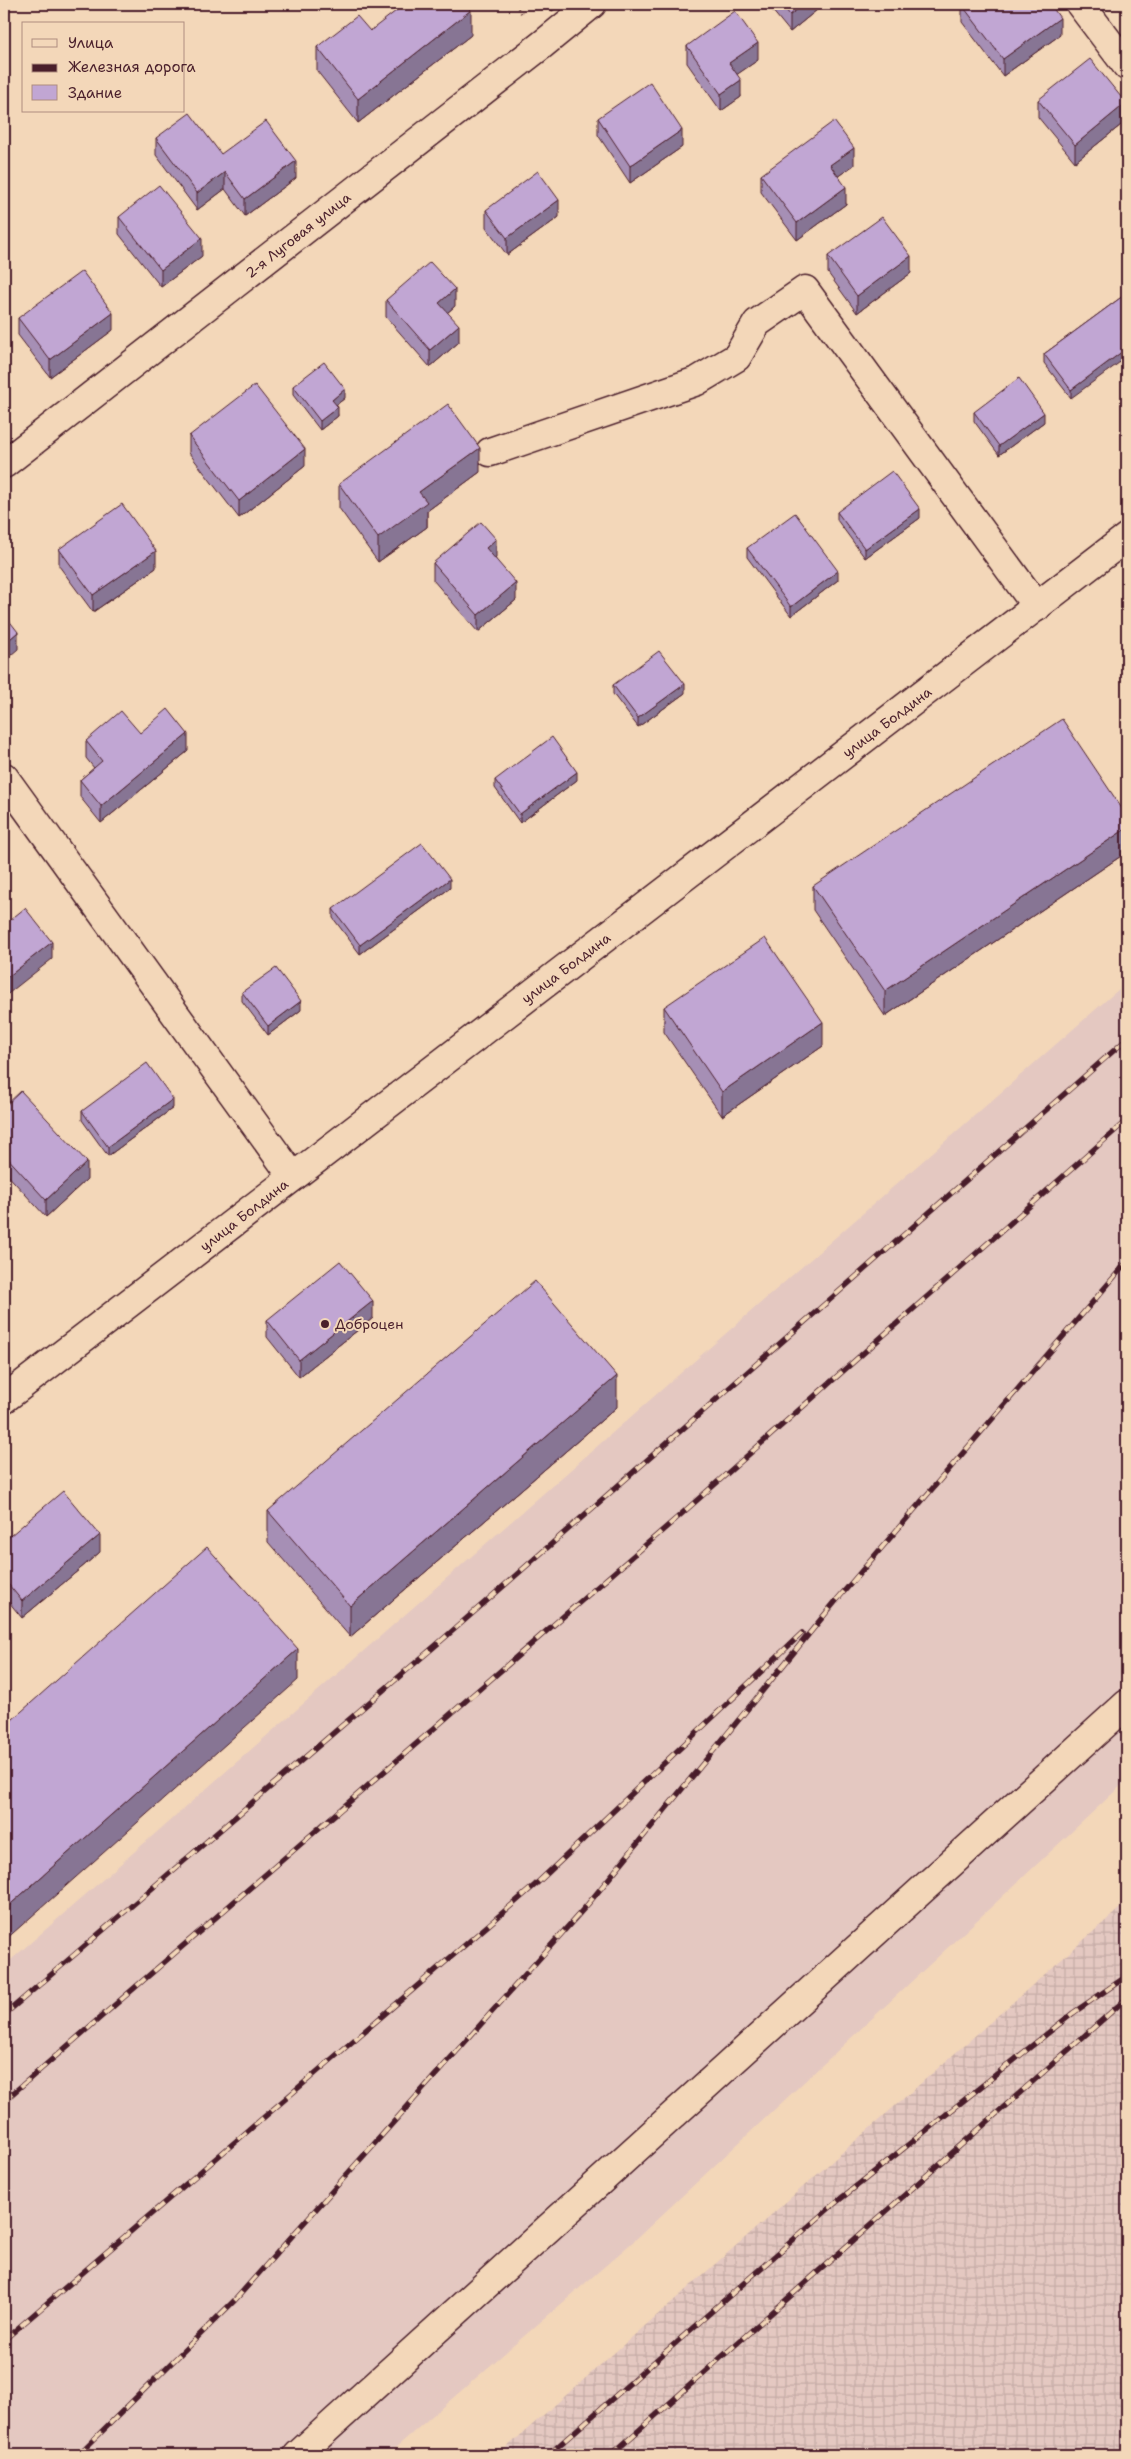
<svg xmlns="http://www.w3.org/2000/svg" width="1131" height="2459" viewBox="0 0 1131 2459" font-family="'Shantell Sans',sans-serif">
	<defs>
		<pattern id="industrial-grid" width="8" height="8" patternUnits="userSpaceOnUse" patternTransform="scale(1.25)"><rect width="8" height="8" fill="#e4c8c1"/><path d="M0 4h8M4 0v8" fill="none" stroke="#c5aba6"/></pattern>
	</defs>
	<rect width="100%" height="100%" fill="#f3d7b9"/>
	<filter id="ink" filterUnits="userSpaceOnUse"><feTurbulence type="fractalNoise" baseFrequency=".02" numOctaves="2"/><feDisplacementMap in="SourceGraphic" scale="10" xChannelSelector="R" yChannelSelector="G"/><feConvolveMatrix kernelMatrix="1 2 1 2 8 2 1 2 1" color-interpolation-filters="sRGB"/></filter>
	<g filter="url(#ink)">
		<path fill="#e4c8c1" d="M1127,982V1780L635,2240L387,2455H4V1966Z"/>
		<path fill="url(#industrial-grid)" d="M1127,1902V2455H498Z"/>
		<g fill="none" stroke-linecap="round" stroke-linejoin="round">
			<defs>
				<g id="minor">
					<path d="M1080,4L1127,66"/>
					<path d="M490,452L697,381L737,357L757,323L805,290L1037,607"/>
					<path d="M4,464L543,44L592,4"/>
					<path d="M4,777L293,1177"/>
					<path d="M298,2455L1127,1704"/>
				</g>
				<path id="major" d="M4,1399L1127,537"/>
			</defs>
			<use href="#minor" stroke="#4a1f2b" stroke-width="31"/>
			<use href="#major" stroke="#4a1f2b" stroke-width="31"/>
			<path stroke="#4a1f2b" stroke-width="3" stroke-dasharray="1 4" stroke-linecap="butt" d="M515,4L523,15"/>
			<use href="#minor" stroke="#f3d7b9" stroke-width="28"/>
			<use href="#major" stroke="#f3d7b9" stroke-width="28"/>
			<defs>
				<g id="rail">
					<path d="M4,2015L442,1640L1127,1039"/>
					<path d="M4,2101L678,1517L1127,1120"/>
					<path d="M4,2340L535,1885L802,1633"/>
					<path d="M78,2455L235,2300L588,1904L835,1602L1127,1262"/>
					<path d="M548,2455L834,2204L1073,2013L1127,1976"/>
					<path d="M611,2455L1127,1998"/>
				</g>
			</defs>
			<use href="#rail" stroke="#4a1f2b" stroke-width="5.5"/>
			<use href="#rail" stroke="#f3d7b9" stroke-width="4" stroke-dasharray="11" stroke-linecap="butt"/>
		</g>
		<g fill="#a68fb5" stroke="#4a1f2b">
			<path d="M547,4H561L552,11Z"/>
			<path d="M767,4H823V5L790,32Z"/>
			<path d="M962,5L1060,35L1003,76L962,22Z"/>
			<path d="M370,31L471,35L358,123L317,71V47Z"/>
			<path d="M687,46L758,60L737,74L741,97L721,111L687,63Z"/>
			<path d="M1038,100L1126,121L1075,162L1038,117Z"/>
			<path d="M598,118L682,147L630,183L598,135Z"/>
			<path d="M156,138L221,154L296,178L245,216L225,189L197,210L156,155Z"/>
			<path d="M854,165L838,176L846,204L797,240L761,192V175Z"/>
			<path d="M486,210L559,217L507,255L486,227Z"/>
			<path d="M119,217L202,256L161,287L119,234Z"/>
			<path d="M828,256L911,273L857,313L828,273Z"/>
			<path d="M1127,293L1071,398L1044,363V354Z"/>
			<path d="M386,300L455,306L447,313L459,342L430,367L386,317Z"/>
			<path d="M18,318L113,330L50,377L18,335Z"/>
			<path d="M293,386L345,398L336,405L338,416L320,430L293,395Z"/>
			<path d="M974,412L1044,422L999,455L974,421Z"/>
			<path d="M189,436L305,466L239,518L189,453Z"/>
			<path d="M480,472L427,511V527L378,562L339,508V484Z"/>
			<path d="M837,512L920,518L865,558L837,520Z"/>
			<path d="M747,548L838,580L791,616L747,557Z"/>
			<path d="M59,549L156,568L93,612L59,566Z"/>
			<path d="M496,557L495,558L516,600L478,632L433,580V563Z"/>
			<path d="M613,685L685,693L638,727L613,694Z"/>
			<path d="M140,733L188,751L101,823L80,797V780L94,768L86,758V741Z"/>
			<path d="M495,780H577L520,823L495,788Z"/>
			<path d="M1127,816V852L885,1016L813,910V886Z"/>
			<path d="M450,888L360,954L333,918V909Z"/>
			<path d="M242,992L301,1010L268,1035L242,1001Z"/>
			<path d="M664,1007L823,1046L722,1116L664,1032Z"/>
			<path d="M4,1107L87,1179L46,1217L4,1171Z"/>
			<path d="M173,1108L108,1156L82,1120V1111Z"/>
			<path d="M373,1318L299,1377L267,1337V1320Z"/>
			<path d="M617,1407L350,1637L268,1542V1511Z"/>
			<path d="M4,1541L100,1552L22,1618L4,1596Z"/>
		</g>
		<g fill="#877494" stroke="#4a1f2b">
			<path d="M552,4H561L552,11Z"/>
			<path d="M804,4H823V5L790,32V15Z"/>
			<path d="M471,10V35L358,123V99Z"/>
			<path d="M1060,18V35L1003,76V59Z"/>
			<path d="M758,43V60L729,80V63Z"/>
			<path d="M741,80V97L721,111V94Z"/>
			<path d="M1126,103V121L1075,162V145Z"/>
			<path d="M682,130V147L630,183V166Z"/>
			<path d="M854,148V165L830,182V165Z"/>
			<path d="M296,161V178L245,216V199Z"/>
			<path d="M225,172V189L197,210V193Z"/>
			<path d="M846,187V204L797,240V223Z"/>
			<path d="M559,200V217L507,255V238Z"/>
			<path d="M202,238V256L161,287V270Z"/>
			<path d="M911,256V273L857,313V296Z"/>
			<path d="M455,289V306L439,320V303Z"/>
			<path d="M113,313V330L50,377V360Z"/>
			<path d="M459,325V342L430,367V350Z"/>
			<path d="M1127,348V357L1071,398V390Z"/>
			<path d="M345,389V398L332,408V400Z"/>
			<path d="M7,391V408L4,411V394Z"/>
			<path d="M338,407V416L320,430V421Z"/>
			<path d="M1044,413V422L999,455V446Z"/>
			<path d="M480,448V472L427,511V527L378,562V538L419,492Z"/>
			<path d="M305,449V466L239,518V501Z"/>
			<path d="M920,509V518L865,558V549Z"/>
			<path d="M496,539V557L486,565V548Z"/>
			<path d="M156,551V568L93,612V595Z"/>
			<path d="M838,571V580L791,616V607Z"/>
			<path d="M516,583V600L478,632V615Z"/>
			<path d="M18,632V649L4,661V644Z"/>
			<path d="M685,684V693L638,727V718Z"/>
			<path d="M188,734V751L101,823V806Z"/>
			<path d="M577,772V780L520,823V814Z"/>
			<path d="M1127,828V852L885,1016V991Z"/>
			<path d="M450,879V888L360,954V945Z"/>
			<path d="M52,942V959L4,997V980Z"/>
			<path d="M301,1001V1010L268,1035V1026Z"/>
			<path d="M823,1022V1046L722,1116V1092Z"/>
			<path d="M173,1099V1108L108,1156V1147Z"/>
			<path d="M87,1162V1179L46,1217V1200Z"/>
			<path d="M373,1301V1318L299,1377V1360Z"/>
			<path d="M617,1376V1407L350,1637V1606Z"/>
			<path d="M100,1535V1552L22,1618V1601Z"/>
			<path d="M298,1649V1680L4,1941V1910Z"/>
		</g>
		<g fill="#c1a6d3" stroke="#4a1f2b">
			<path d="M405,4H465L471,10L358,99L317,47L357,16L370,31Z"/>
			<path d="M781,4H804L790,15Z"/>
			<path d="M964,4H1050L1060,18L1003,59L962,5Z"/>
			<path d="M735,11L758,43L729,63L741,80L721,94L687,46Z"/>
			<path d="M1090,59L1126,103L1075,145L1038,100Z"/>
			<path d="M650,82L682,130L630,166L598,118Z"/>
			<path d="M190,113L221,154L266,121L296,161L245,199L225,172L197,193L156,138Z"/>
			<path d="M834,121L854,148L830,165L846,187L797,223L761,175Z"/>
			<path d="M538,171L559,200L507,238L486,210Z"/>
			<path d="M159,185L202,238L161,270L119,217Z"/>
			<path d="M882,217L911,256L857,296L828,256Z"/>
			<path d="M430,262L455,289L439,303L459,325L430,350L386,300Z"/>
			<path d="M82,271L113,313L50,360L18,318Z"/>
			<path d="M1127,293V348L1071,390L1044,354Z"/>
			<path d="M324,362L345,389L332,400L338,407L320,421L293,386Z"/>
			<path d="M1019,378L1044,413L999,446L974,412Z"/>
			<path d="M255,385L305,449L239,501L189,436Z"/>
			<path d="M4,387L7,391L4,394Z"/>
			<path d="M448,404L480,448L419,492L427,502L378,538L339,484Z"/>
			<path d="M892,471L920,509L865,549L837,512Z"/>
			<path d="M122,504L156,551L93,595L59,549Z"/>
			<path d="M795,513L838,571L791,607L747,548Z"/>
			<path d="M481,522L496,539L486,548L516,583L478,615L433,563Z"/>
			<path d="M4,614L18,632L4,644Z"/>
			<path d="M659,651L685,684L638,718L613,685Z"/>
			<path d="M168,709L188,734L101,806L80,780L102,761L86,741L121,711L140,733Z"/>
			<path d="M1062,719L1127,816V828L885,991L813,886Z"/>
			<path d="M552,737L577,772L520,814L495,780Z"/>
			<path d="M422,843L450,879L360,945L333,909Z"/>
			<path d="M25,908L52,942L4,980V925Z"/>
			<path d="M765,938L823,1022L722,1092L664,1007Z"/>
			<path d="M276,968L301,1001L268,1026L242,992Z"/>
			<path d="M147,1063L173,1099L108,1147L82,1111Z"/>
			<path d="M21,1091L87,1162L46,1200L4,1154V1107Z"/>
			<path d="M340,1261L373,1301L299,1360L267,1320Z"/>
			<path d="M535,1281L617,1376L350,1606L268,1511Z"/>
			<path d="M63,1491L100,1535L22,1601L4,1579V1541Z"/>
			<path d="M207,1547L298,1649L4,1910V1727Z"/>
		</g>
	</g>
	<circle fill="#4a1f2b" stroke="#f3d7b9" stroke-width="2" cx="325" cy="1324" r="5"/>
	<g text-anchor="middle" stroke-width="4" stroke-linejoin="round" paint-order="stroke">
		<g font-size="14" fill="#4a1f2b" stroke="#f3d7b9">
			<text transform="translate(298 235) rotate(-38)" y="5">2-я Луговая улица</text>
			<text transform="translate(887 722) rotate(-37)" y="5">улица Болдина</text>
			<text transform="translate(566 968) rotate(-37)" y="5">улица Болдина</text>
			<text transform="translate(244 1215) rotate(-38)" y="5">улица Болдина</text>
		</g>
		<g font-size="14" fill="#4a1f2b" stroke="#f3d7b9" text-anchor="start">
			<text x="335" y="1329">Доброцен</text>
		</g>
	</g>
	<rect width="1131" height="2459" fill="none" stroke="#f3d7b9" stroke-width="20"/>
	<rect x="10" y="10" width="1111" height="2439" fill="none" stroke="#4a1f2b" stroke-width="2" filter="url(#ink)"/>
	<rect x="22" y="22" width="162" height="90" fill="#f3d7b9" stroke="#af8d80"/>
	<rect x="32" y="39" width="25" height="8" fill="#f3d7b9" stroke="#af8d80"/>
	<text x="68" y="48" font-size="15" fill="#4a1f2b">Улица</text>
	<rect x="32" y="64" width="25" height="8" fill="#4a1f2b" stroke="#af8d80"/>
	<text x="68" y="72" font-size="15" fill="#4a1f2b">Железная дорога</text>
	<rect x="32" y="85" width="25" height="15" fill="#c1a6d3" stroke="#af8d80"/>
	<text x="68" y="98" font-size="15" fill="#4a1f2b">Здание</text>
</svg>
